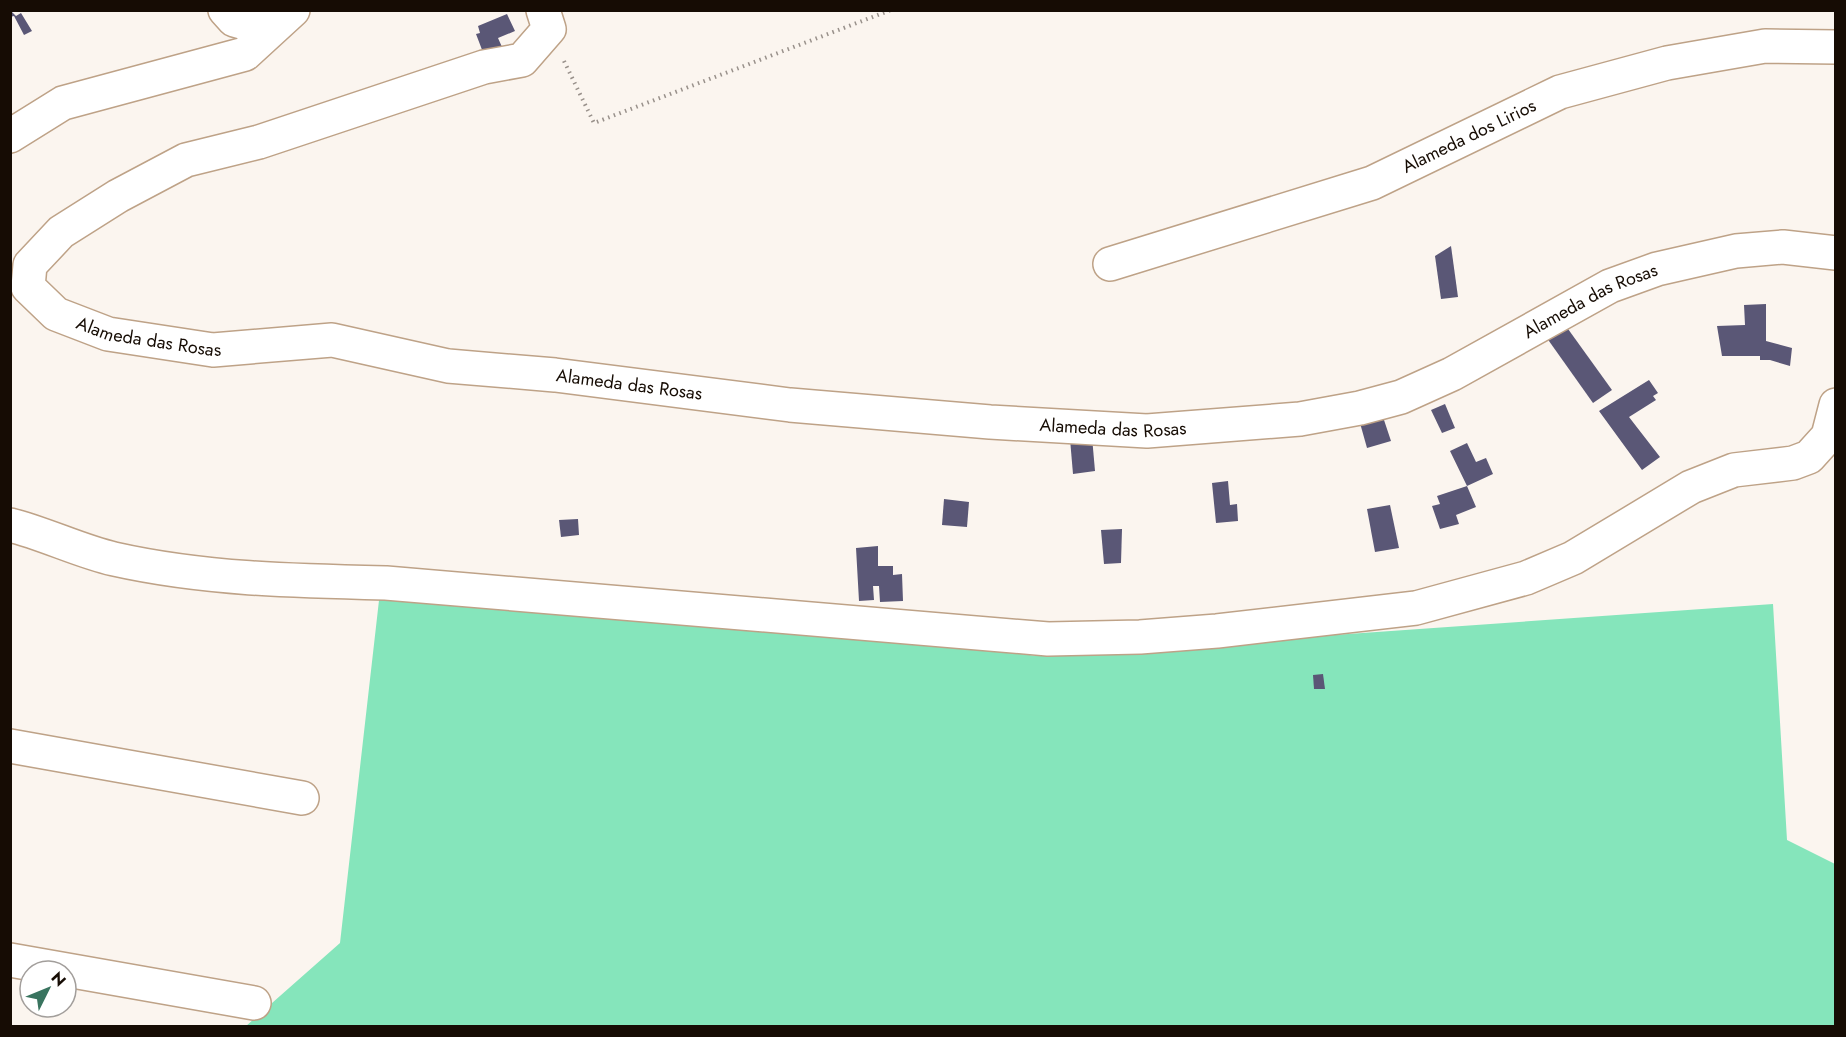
<svg xmlns="http://www.w3.org/2000/svg" width="1846" height="1037" viewBox="0 0 1846 1037" font-family="Jost,sans-serif">
	<rect width="100%" height="100%" fill="#fbf5ef"/>
	<path fill="#85e5bb" d="M382,574L1037,656L1773,604L1787,840L1835,864V1026H246L340,943Z"/>
	<g fill="#5a5776">
		<path d="M10,10L16,16L21,13L32,31L24,35L14,16L10,17Z"/>
		<path d="M507,14L515,31L498,38L502,47L484,55L476,34L480,33L478,26Z"/>
		<path d="M1451,246L1458,297L1441,299L1435,256Z"/>
		<path d="M1766,304V341L1792,348L1790,366L1770,360H1760V356H1722L1717,326L1745,325L1744,305Z"/>
		<path d="M1563,322L1612,390L1593,403L1544,334Z"/>
		<path d="M1649,380L1658,393L1653,396L1656,400L1629,417L1660,457L1642,470L1599,411Z"/>
		<path d="M1445,404L1455,428L1442,433L1431,410Z"/>
		<path d="M1383,417L1391,441L1367,448L1360,423Z"/>
		<path d="M1092,437L1095,471L1073,474L1070,439Z"/>
		<path d="M1467,443L1476,462L1486,458L1493,474L1467,486L1476,507L1456,515L1459,524L1440,529L1432,506L1440,504L1437,496L1467,486L1450,451Z"/>
		<path d="M1228,481L1230,505L1237,504L1238,521L1216,523L1212,483Z"/>
		<path d="M944,499L969,502L967,527L942,525Z"/>
		<path d="M1390,505L1399,548L1375,552L1367,509Z"/>
		<path d="M578,519L579,535L561,537L559,520Z"/>
		<path d="M1122,529L1121,563L1104,564L1101,530Z"/>
		<path d="M878,546V566H893V575L902,574L903,601L880,602L879,586H873L874,600L859,601L856,548Z"/>
		<path d="M1323,674L1325,689H1314L1313,675Z"/>
	</g>
	<g fill="none" stroke-linecap="round" stroke-linejoin="round">
		<defs>
			<g id="minor">
				<path d="M225,10L234,20L241,22L287,10"/>
				<path id="s1" d="M543,10L549,29L522,60L484,67L259,142L186,160L118,196L61,232L30,265L28,287L56,314L108,334L213,350L332,340L448,366L555,375L790,405L990,422L1147,431L1300,419L1360,408L1401,397L1452,374L1610,286L1657,269L1736,251L1783,247L1836,253"/>
				<path d="M10,136L63,103L245,54L293,10"/>
				<path id="s2" d="M1110,264L1372,183L1560,92L1667,63L1765,46L1836,47"/>
				<path d="M10,525C46,534 79,551 114,559C203,579 295,581 386,583L1048,639L1140,637L1217,631L1416,608L1526,578L1573,558L1691,487L1734,470L1793,463L1809,457L1828,436L1836,405"/>
				<path d="M10,746L302,798"/>
				<path d="M10,960L254,1003"/>
			</g>
		</defs>
		<use href="#minor" stroke="#bea287" stroke-width="36"/>
		<path stroke="#99918b" stroke-width="4" stroke-dasharray="1.5 4.5" stroke-linecap="butt" d="M564,61L594,123L891,10"/>
		<use href="#minor" stroke="#fff" stroke-width="33"/>
	</g>
	<g text-anchor="middle" stroke-width="6" stroke-linejoin="round" paint-order="stroke">
		<g font-size="18" fill="#160c04" stroke="#fff">
			<text dy="6" stroke="none"><textPath href="#s2" startOffset="382">Alameda dos Lirios</textPath></text>
			<text dy="6" stroke="none"><textPath href="#s1" startOffset="2235">Alameda das Rosas</textPath></text>
			<text dy="6" stroke="none"><textPath href="#s1" startOffset="759">Alameda das Rosas</textPath></text>
			<text dy="6" stroke="none"><textPath href="#s1" startOffset="1245">Alameda das Rosas</textPath></text>
			<text dy="6" stroke="none"><textPath href="#s1" startOffset="1731">Alameda das Rosas</textPath></text>
		</g>
	</g>
	<rect width="1846" height="1037" fill="none" stroke="#160c04" stroke-width="24"/>
	<g transform="translate(48 989) rotate(47)"><circle r="28" fill="#ffffff" stroke="#a29e9b" stroke-width="1.5"/>
	<path d="M0-4.5L10 22L0 15L-10 22Z" fill="#39745f"/>
	<text y="-9" font-size="16" font-weight="bold" text-anchor="middle" fill="#160c04">N</text>
	</g>
</svg>
